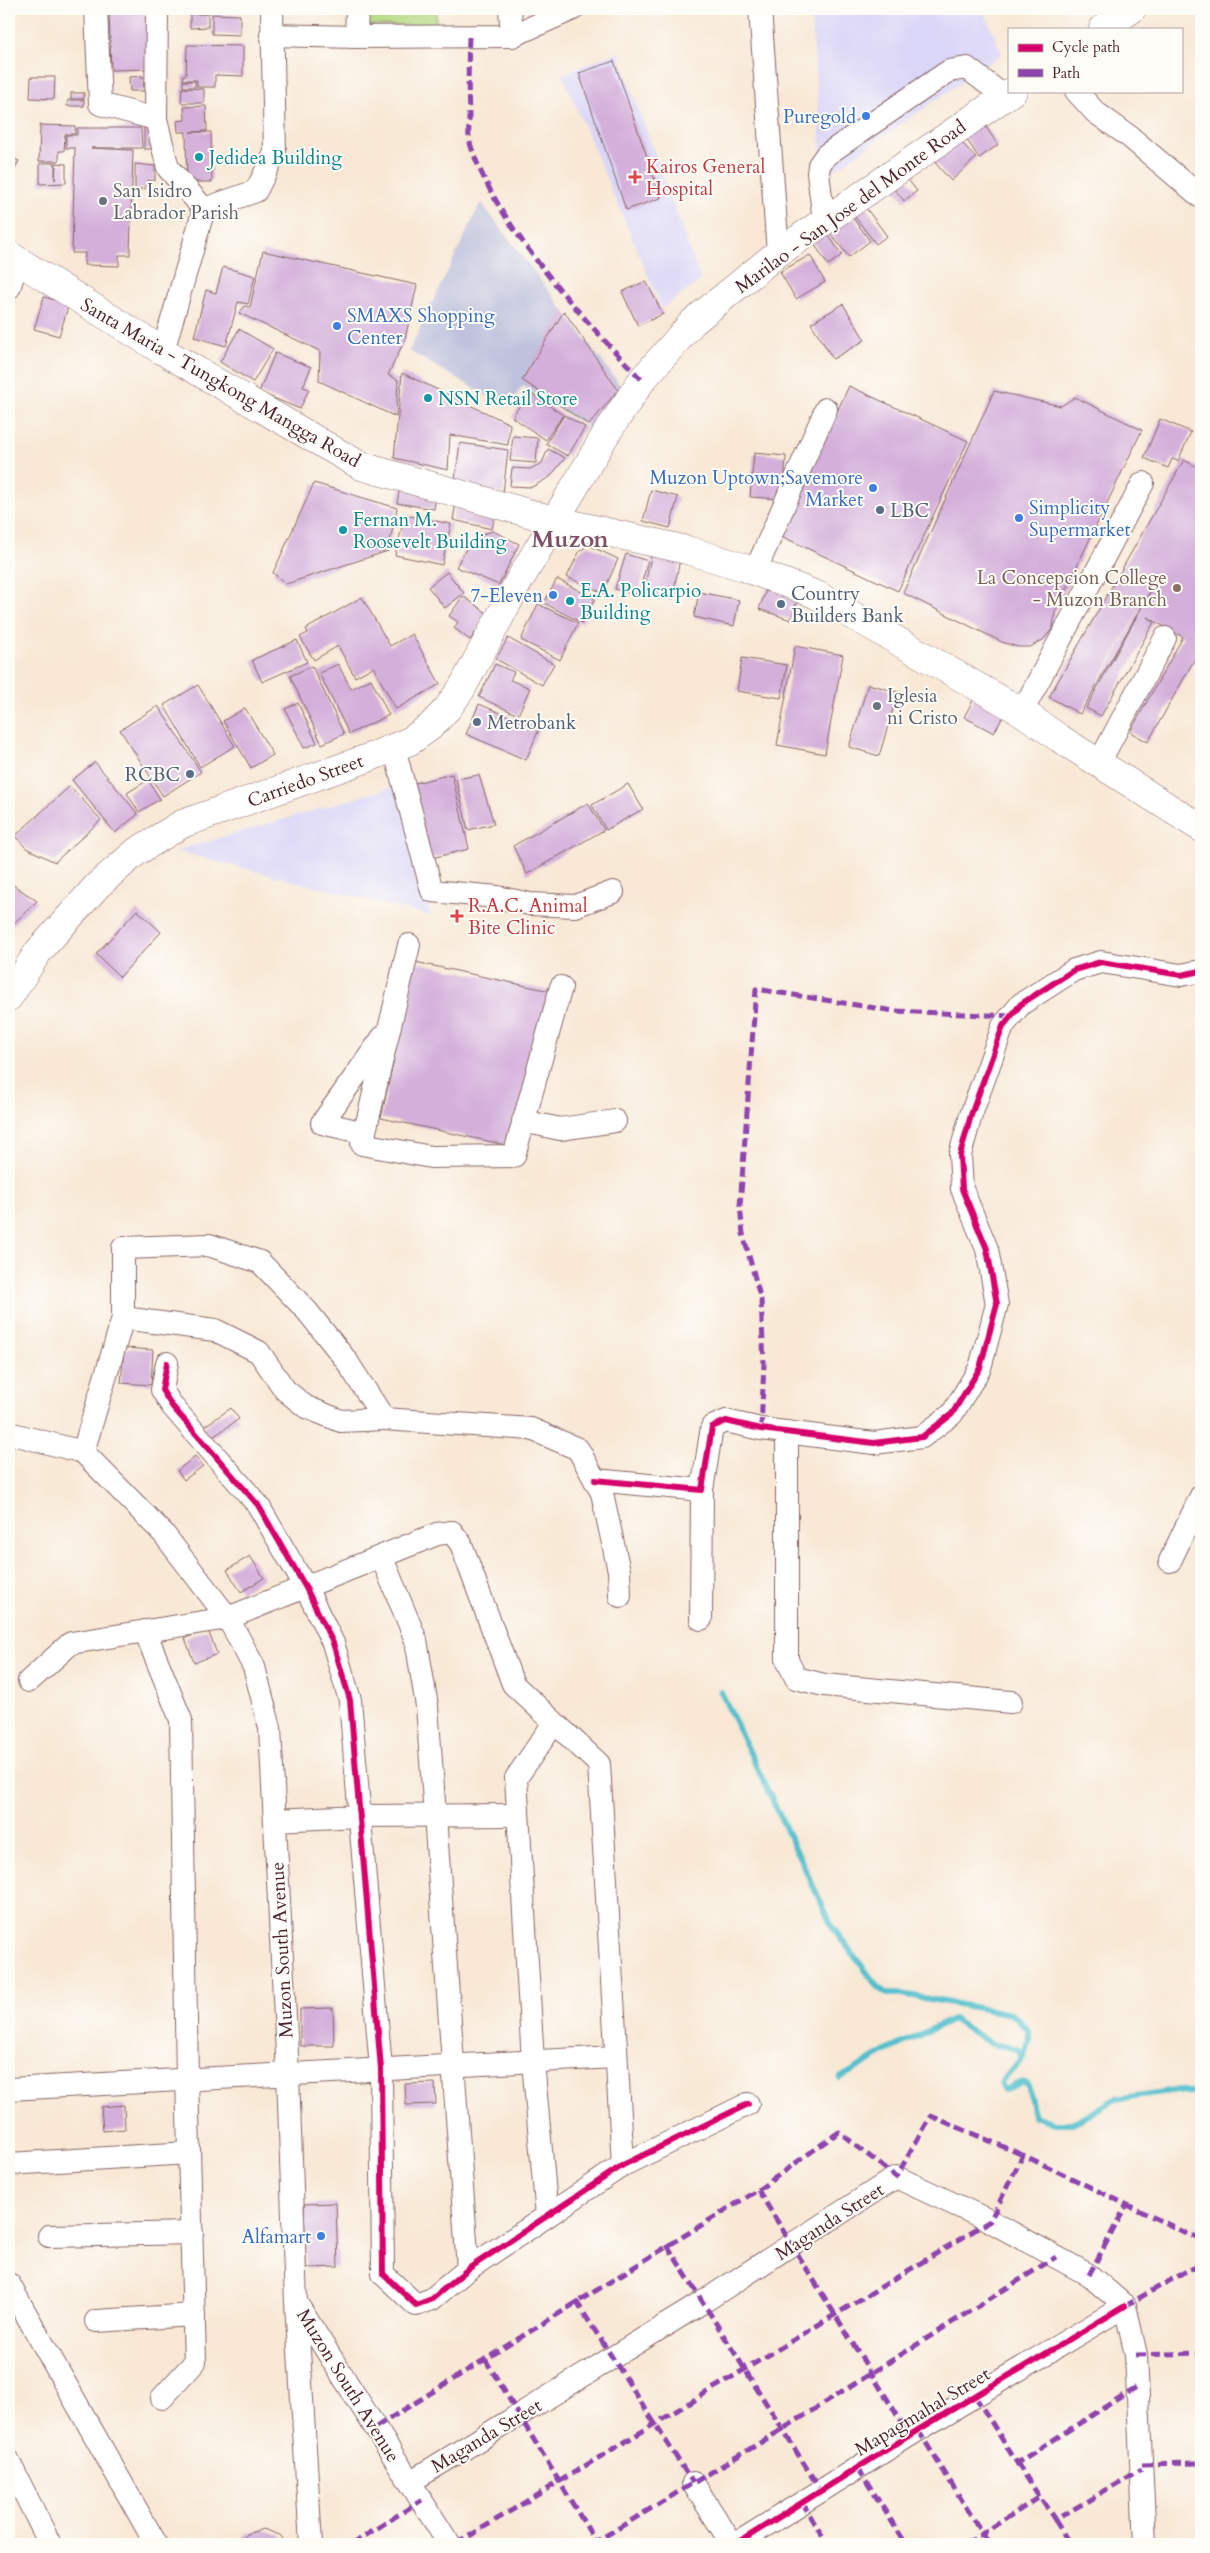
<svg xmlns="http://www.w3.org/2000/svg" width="1210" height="2553" viewBox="0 0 1210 2553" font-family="Cardo,serif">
	<rect width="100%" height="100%" fill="#fdfcf7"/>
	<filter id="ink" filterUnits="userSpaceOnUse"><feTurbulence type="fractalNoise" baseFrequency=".02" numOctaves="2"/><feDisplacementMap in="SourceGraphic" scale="10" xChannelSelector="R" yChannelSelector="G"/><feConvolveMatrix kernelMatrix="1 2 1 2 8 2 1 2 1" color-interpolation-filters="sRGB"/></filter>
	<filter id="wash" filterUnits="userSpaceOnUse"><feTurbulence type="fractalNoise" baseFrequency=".0096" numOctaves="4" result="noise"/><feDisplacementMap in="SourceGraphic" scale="20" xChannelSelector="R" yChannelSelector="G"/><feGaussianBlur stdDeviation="1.12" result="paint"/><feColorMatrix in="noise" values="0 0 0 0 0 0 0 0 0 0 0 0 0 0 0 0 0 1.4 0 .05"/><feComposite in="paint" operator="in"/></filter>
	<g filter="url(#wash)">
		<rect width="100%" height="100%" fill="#f8e8d5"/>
		<g fill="#dad6f7">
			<path d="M811,9H983L1002,54L823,178Z"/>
			<path d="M618,52L701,281L662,308L562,74Z"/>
			<path d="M400,785L431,916L176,851Z"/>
		</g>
		<path fill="#c0c2dd" d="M481,202L621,386L590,428L523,386L507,407L409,351Z"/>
		<path fill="#b4d982" stroke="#7f7c56" d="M365,9H436V26L365,25Z"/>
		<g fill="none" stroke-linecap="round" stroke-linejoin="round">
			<g stroke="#53bfcd" stroke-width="6">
				<path d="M721,1692L833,1928L878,1987L887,1994H902L1011,2014L1028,2030L1029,2041L1022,2059"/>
				<path d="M840,2078L888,2050L953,2019L991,2044L1018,2049L1022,2059L1002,2081L1001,2085L1004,2090L1022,2082L1028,2085L1034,2116L1055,2123H1074L1115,2099L1177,2090L1201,2095"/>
			</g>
		</g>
		<g id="blocks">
			<g fill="#d3afda">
				<path d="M109,9H150L151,69L111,70Z"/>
				<rect x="193" y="9" width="17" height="4"/>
				<path d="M190,14H208V27L190,28Z"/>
				<path d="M212,14L240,15V35L212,34Z"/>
				<path d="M187,45L243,46V76L215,75V87H197V80H183V75H186Z"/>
				<path d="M614,61L661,198L626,210L579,73Z"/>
				<path d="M143,76L144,91H130L129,77Z"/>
				<path d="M31,77H55L54,99L30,98Z"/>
				<rect x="183" y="81" width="12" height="6"/>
				<path d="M182,88L204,89V103H181Z"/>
				<rect x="71" y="93" width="13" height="6"/>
				<path d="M68,100H84V106H67Z"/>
				<path d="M206,106L207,131L190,132H211L212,182H187L186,132H178L177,121L185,120L184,107Z"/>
				<path d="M982,121L998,145L979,158L963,134Z"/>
				<path d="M40,125L75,126V134H65L64,151H59V161H39Z"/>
				<rect x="144" y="127" width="9" height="22"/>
				<path d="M77,128H141L142,148H91L133,150L130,255H119V266L84,265L85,253H72L75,148H66V135H77Z"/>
				<path d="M956,136L976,158L951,181L931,158Z"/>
				<path d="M9,156L19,161L9,178Z"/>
				<path d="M40,163H55V180L56,163L66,164V183L40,184Z"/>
				<path d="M135,164L155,166V181L148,180L145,189H135Z"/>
				<path d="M905,176L917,191L904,201L892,186Z"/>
				<path d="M863,204L887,236L876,244L852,213Z"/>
				<path d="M851,215L870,241L849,257L829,232Z"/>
				<path d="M827,233L842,255L828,265L813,242Z"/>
				<path d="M263,251L417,285L405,339L388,375L398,380L396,417L319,381L320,351L239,313L245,306L250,307Z"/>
				<path d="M810,255L825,282L796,299L780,272Z"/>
				<path d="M223,267L255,276L248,304L238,302L226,346L194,337L206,290L216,293Z"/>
				<path d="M646,281L663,314L638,326L622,292Z"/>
				<path d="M44,297L69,304L59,336L34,329Z"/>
				<path d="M843,304L865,340L833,359L811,323Z"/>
				<path d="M564,311L618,390L589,425L522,380Z"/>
				<path d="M239,329L273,349L253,382L220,362Z"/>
				<path d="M275,353L311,367L303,387L309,389L300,409L259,392Z"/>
				<path d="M402,373L510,424L508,445L450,435L448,470L394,458Z"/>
				<path d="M849,386L968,441L898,591L779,535Z"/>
				<path d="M994,391L1061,406L1075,397L1142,430L1055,612L1053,628L1043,640L1030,647H1018L1002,642L903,593Z"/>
				<path d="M529,392L563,415L546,440L512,417Z"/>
				<path d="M564,415L585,427L568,456L546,444Z"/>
				<path d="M1160,419L1191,432L1178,461L1172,459L1168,468L1144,458Z"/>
				<path d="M513,436L538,438L536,463L510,461Z"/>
				<path d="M460,443L508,450L503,493L454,487Z"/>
				<path d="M548,449L565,458L550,477L532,487L510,486L512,468L530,469L542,463Z"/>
				<path d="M754,453L786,456L783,499L750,497Z"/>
				<path d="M1184,460L1201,469V648L1148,742L1130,732L1183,637L1147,617L1154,622L1101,716L1086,708L1154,585L1080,714L1049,697Z"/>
				<path d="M314,483L397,508L388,551L286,584L273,573Z"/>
				<path d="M400,487L436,493L434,509L397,503Z"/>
				<path d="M651,490L678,497L670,528L643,521Z"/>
				<path d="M456,503L496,511L492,529L453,520Z"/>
				<path d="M405,515L451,524L442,565L395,555Z"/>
				<path d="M493,531L519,544L499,585L456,567L467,547L479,535Z"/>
				<path d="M588,545L618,559L603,593L567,577L579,552Z"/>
				<path d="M652,553L680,559L672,599L643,593Z"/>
				<path d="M626,554L648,561L638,595L615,589Z"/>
				<path d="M447,572L464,593L445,608L428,587Z"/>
				<path d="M557,579L595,599L582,623L544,603Z"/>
				<path d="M768,585L799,595L791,620L759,609Z"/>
				<path d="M699,592L739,600L734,626L694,617Z"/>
				<path d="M463,596L488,614L470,640L454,628L458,622L449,616Z"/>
				<path d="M362,597L390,646L412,634L440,684L396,709L373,667L355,677L338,646L314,660L300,637L308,633L306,629Z"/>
				<path d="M538,604L578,623L560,660L521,640Z"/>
				<path d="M508,638L554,664L542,685L496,659Z"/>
				<path d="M297,640L307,662L262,682L252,660Z"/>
				<path d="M795,646L843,655L825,754L777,745Z"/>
				<path d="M742,658L787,665L781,698L737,691Z"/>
				<path d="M338,664L351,689L371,679L389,715L349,734L319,673Z"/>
				<path d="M495,664L514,672L510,680L530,688L518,715L479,697Z"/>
				<path d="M312,666L344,734L322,744L290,676Z"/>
				<path d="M868,684L898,692L879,756L849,747Z"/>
				<path d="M198,685L235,746L200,767L164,705Z"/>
				<path d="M976,695L1006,711L994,733L964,717Z"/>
				<path d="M298,703L317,743L304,748L285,709Z"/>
				<path d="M479,704L539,729L526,760L466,734Z"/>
				<path d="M158,706L201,772L163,796L120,730Z"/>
				<path d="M245,708L273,755L251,768L223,721Z"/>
				<path d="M95,762L138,814L115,833L72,780Z"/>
				<path d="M452,774L469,849L428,859L411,784Z"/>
				<path d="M479,775L494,824L468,830L456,779Z"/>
				<path d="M148,780L160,799L139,812L127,793Z"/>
				<path d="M628,784L643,809L606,830L592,805Z"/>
				<path d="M70,786L101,820L55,862L26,848L15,836Z"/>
				<path d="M588,803L604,830L527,874L513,846Z"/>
				<path d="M9,882L37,901L9,928Z"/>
				<path d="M137,910L161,932L120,977L96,954Z"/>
				<path d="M415,962L550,991L515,1147L381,1118Z"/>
				<path d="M124,1348L153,1350L151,1385L121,1383Z"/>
				<path d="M231,1408L239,1419L210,1439L202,1428Z"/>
				<path d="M195,1456L203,1466L184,1480L177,1471Z"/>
				<path d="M250,1556L264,1578L241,1592L227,1570Z"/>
				<path d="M208,1630L217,1654L194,1663L185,1638Z"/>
				<path d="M333,2008L334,2046H300V2009Z"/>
				<path d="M435,2083L436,2104L406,2105L405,2084Z"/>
				<path d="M124,2105L125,2129L103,2131L101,2107Z"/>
				<path d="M336,2203L338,2267L306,2268L304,2204Z"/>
				<path d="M263,2529L280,2535L287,2544H239L246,2534Z"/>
			</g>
		</g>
	</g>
	<g filter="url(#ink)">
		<use href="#blocks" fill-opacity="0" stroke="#876566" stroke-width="1"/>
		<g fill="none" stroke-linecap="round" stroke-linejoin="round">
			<defs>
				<g id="minor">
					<path d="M96,9L100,104L156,119"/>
					<path d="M157,9L156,119L168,168L204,209L163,351"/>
					<path d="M510,9L512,36"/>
					<path d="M760,9L778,253"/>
					<path d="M271,35L356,37L512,36L573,9"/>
					<path d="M356,37L357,9"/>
					<path d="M1076,91L1095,112L1130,137L1201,197"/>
					<path d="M204,209L256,191L275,153L272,9"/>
					<path d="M824,221L818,173L819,165L826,155L949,71L967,68L1005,97"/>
					<path d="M9,288L18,261"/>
					<path d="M755,572L826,409"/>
					<path d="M1022,712L1143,483"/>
					<path d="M394,748L432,891L497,897L530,904L575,906L613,892"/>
					<path d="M1099,763L1165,638"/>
					<path d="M409,945L362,1144L431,1157L514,1156L561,987"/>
					<path d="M523,1121L560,1129L615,1121"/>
					<path d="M365,1133L322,1123L383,1037"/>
					<path d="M123,1318L215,1330L259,1352L285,1390L306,1407L341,1421L384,1419"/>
					<path d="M167,1363L162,1390L172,1406L258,1505L306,1588L333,1643L350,1700L381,2069L383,2274L416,2305L432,2299L468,2269L623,2165L748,2104"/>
					<path d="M787,1432V1660L796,1678L824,1685L1011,1702"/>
					<path d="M9,1433L83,1452L163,1533L228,1618L254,1667L270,1728L288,2074L296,2303L311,2544"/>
					<path d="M83,1452L123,1318V1248L209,1245L260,1262L307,1311L346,1360L384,1419L531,1429L578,1449L602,1493L619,1571L620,1596"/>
					<path d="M595,1480L702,1490L712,1427L726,1421L761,1429L874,1443L922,1437L952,1414L980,1368L997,1304L987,1249L962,1189L960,1155L971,1115L1003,1026L1021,1004L1074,970L1101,962L1181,975L1201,971"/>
					<path d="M382,1558L416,1640L427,1706L468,2269"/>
					<path d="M1170,1561L1201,1496"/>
					<path d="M701,1619L702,1490"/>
					<path d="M145,1631L181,1720L187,2079L195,2362L162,2398"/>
					<path d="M29,1681L71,1643L228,1618L437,1534L452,1532L461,1544L513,1684L599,1764L623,2165"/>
					<path d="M275,1820L360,1816L518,1815"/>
					<path d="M9,2089L615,2057"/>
					<path d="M9,2164L189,2153"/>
					<path d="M547,2216L533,2062L516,1778L554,1723"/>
					<path d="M49,2236L192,2233"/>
					<path d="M9,2284L156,2544"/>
					<path d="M297,2304L449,2544"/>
					<path d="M96,2321L194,2315"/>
					<path d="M9,2462L50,2544"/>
					<path d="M410,2482L703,2302L896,2177L990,2221L1089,2275L1125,2306L1136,2355L1145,2544"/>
					<path d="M693,2483L732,2544"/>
					<path d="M736,2544L918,2430L1125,2306"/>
				</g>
				<g id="major">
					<path d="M1103,29L1132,9"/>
					<path d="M9,255L163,351L361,466L553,520L687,550L743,567L817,595L1022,712L1059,738L1201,828"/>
					<path d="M9,997L38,952L98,885L136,852L182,824L368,758L410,741L430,727L447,709L462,688L519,581L606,434L642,380L693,322L778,253L1013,91"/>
				</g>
			</defs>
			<use href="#minor" stroke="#876566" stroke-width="24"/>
			<use href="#major" stroke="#876566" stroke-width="29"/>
			<use href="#minor" stroke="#fff" stroke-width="22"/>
			<use href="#major" stroke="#fff" stroke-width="28"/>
			<g stroke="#8e44ad" stroke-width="5" stroke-dasharray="10 5" stroke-linecap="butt">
				<path d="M469,37C468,63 468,90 469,116C469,125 468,135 470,143C494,223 584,320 642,380"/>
				<path d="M761,1429L764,1364L761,1300L743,1234L740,1206L756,989L894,1011L1011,1016"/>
				<path d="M758,2190L910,2436"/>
				<path d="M667,2245L821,2491"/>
				<path d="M1089,2275L1126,2206"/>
				<path d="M576,2301L693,2483"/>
				<path d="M1125,2306L1201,2263"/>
				<path d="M1136,2355L1201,2353"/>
				<path d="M485,2359L597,2544"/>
				<path d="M975,2396L1017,2463L1138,2386"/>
				<path d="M376,2427L758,2190L839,2132L896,2177L931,2116L1023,2155"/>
				<path d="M918,2430L989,2544"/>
				<path d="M1017,2463L1055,2520L1142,2469"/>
				<path d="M1142,2464L1201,2463"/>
				<path d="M858,2468L906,2544"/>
				<path d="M802,2502L827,2544"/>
				<path d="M1055,2520L1070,2544"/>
				<path d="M352,2544L422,2500"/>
				<path d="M456,2544L990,2221L1023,2155L1201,2240"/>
				<path d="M592,2544L783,2429L1056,2257"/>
				<path d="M966,2544L1040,2497"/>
			</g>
			<defs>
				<g id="cycleway">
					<path d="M167,1363L162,1390L172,1406L258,1505L306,1588L333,1643L350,1700L381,2069L383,2274L416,2305L432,2299L468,2269L623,2165L748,2104"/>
					<path d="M595,1480L702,1490L712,1427L726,1421L761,1429L874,1443L922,1437L952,1414L980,1368L997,1304L987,1249L962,1189L960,1155L971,1115L1003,1026L1021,1004L1074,970L1101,962L1181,975L1201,971"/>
					<path d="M736,2544L918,2430L1125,2306"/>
				</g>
			</defs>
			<use href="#cycleway" stroke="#fdfcf7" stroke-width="9"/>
			<use href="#cycleway" stroke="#d6006c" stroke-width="6"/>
		</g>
	</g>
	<g fill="#3f7fe0" stroke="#fdfcf7" stroke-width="2">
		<circle cx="866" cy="116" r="5"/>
		<circle cx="337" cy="326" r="5"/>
		<circle cx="873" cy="488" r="5"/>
		<circle cx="1019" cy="518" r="5"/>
		<circle cx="553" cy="595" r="5"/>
		<circle cx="321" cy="2236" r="5"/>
	</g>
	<g fill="#0f9aa8" stroke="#fdfcf7" stroke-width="2">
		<circle cx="199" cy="157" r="5"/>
		<circle cx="428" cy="398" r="5"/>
		<circle cx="343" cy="530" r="5"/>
		<circle cx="570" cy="601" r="5"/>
	</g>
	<g fill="#e0444e" stroke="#fdfcf7" stroke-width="2">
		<path d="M632.5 169.5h5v5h5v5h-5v5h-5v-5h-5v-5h5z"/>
		<path d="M454.5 908.5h5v5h5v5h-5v5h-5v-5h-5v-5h5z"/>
	</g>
	<g fill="#6b7280" stroke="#fdfcf7" stroke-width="2">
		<circle cx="103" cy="201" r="5"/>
		<circle cx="877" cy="706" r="5"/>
	</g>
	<g fill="#5c6f8a" stroke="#fdfcf7" stroke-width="2">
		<circle cx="880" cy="510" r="5"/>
		<circle cx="781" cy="604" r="5"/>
		<circle cx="477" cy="722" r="5"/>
		<circle cx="190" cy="774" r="5"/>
	</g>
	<circle fill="#8d6e63" stroke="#fdfcf7" stroke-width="2" cx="1177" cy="588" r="5"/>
	<g text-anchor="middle" stroke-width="4" stroke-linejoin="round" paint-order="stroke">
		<g font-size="19" fill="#366cbe" stroke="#fdfcf7" text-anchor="end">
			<text x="856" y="123">Puregold</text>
			<text x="347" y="322" text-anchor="start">SMAXS Shopping<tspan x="347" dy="22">Center</tspan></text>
			<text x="863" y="484">Muzon Uptown;Savemore<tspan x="863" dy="22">Market</tspan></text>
			<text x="1029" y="514" text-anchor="start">Simplicity<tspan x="1029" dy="22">Supermarket</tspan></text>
			<text x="543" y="602">7-Eleven</text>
			<text x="311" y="2243">Alfamart</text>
		</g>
		<g font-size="19" fill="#0d838f" stroke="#fdfcf7" text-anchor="start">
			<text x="209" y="164">Jedidea Building</text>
			<text x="438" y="405">NSN Retail Store</text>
			<text x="353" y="526">Fernan M.<tspan x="353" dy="22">Roosevelt Building</tspan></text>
			<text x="580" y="597">E.A. Policarpio<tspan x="580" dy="22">Building</tspan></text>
		</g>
		<g font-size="19" fill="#be3a42" stroke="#fdfcf7" text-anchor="start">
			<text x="646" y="173">Kairos General<tspan x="646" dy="22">Hospital</tspan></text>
			<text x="468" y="912">R.A.C. Animal<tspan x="468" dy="22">Bite Clinic</tspan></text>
		</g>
		<g font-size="19" fill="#5b616d" stroke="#fdfcf7" text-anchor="start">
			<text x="113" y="197">San Isidro<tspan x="113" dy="22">Labrador Parish</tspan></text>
			<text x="887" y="702">Iglesia<tspan x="887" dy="22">ni Cristo</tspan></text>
		</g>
		<g font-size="19" fill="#4a1f2b" stroke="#fdfcf7">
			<text transform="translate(850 206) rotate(-36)" y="7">Marilao - San Jose del Monte Road</text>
			<text transform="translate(221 382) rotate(30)" y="7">Santa Maria - Tungkong Mangga Road</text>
			<text transform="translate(305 780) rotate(-20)" y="7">Carriedo Street</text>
			<text transform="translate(281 1950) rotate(-93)" y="7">Muzon South Avenue</text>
			<text transform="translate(829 2221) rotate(-33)" y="7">Maganda Street</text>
			<text transform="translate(349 2385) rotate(58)" y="7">Muzon South Avenue</text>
			<text transform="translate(922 2411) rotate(-31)" y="7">Mapagmahal Street</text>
			<text transform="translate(486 2435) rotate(-31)" y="7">Maganda Street</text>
		</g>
		<g font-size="19" fill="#4e5e75" stroke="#fdfcf7" text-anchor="start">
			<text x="890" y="517">LBC</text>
			<text x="791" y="600">Country<tspan x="791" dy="22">Builders Bank</tspan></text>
			<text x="487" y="729">Metrobank</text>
			<text x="180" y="781" text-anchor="end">RCBC</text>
		</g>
		<g font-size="19" fill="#785e54" stroke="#fdfcf7" text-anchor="end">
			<text x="1167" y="584">La Concepcion College<tspan x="1167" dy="22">- Muzon Branch</tspan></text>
		</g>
		<g font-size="24" font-weight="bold" fill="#7a5168" stroke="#fdfcf7">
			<text x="570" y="547">Muzon</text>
		</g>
	</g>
	<rect width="1210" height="2553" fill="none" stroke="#fdfcf7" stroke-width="30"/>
	<rect x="1008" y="28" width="175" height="65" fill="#fdfcf7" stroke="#b5a4a5"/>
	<rect x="1018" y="44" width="25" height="8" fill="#d6006c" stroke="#b5a4a5"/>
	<text x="1052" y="52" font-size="15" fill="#4a1f2b">Cycle path</text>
	<rect x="1018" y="69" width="25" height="8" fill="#8e44ad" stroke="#b5a4a5"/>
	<text x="1052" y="78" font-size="15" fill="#4a1f2b">Path</text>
</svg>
